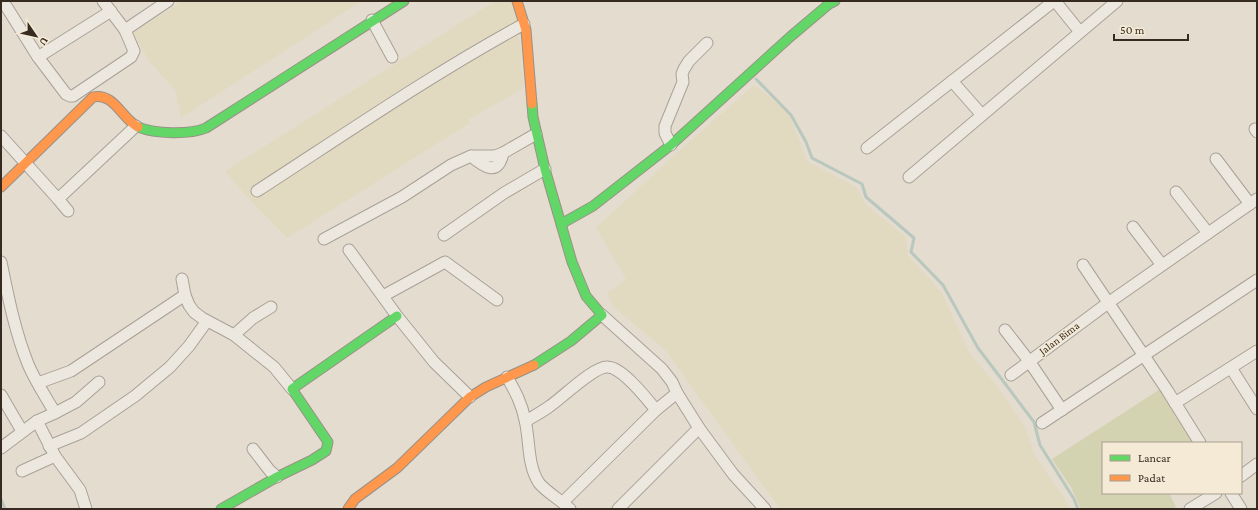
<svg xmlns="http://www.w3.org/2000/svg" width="1258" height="510" viewBox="0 0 1258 510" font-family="'Crimson Pro',serif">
	<rect width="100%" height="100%" fill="#e4dcce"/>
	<g fill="#e2dac0">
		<path d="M182,1H362L181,118L175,90L149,61L133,33Z"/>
		<path d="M495,1H512L515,10L521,51L524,88L468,120L470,123L287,238L247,197L225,171Z"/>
		<path d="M754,85L788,111L807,161L856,187L867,206L906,237L908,255L942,293L969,352L1001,391L1026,429L1035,456L1065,499L1070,509H780L665,350L612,306L607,293L626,279L596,228L671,158Z"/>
	</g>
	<path fill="#d3d2b1" d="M1162,388L1195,443H1103V493H1169L1176,507L1173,509H1081L1071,487L1052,459Z"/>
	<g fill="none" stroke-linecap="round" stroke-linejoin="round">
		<g stroke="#b9c8bf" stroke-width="3">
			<path d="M756,79L791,115L806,142L812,158L862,184L866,197L914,238L911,252L943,285L978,348L1034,422L1040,445L1074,499L1078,509"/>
			<path d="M1,499L5,509"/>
		</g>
		<defs>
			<g id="street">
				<path d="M1055,1L1080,32"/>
				<path d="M6,6L38,57L66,94L70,96H73L131,57L134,51L125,30L103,1"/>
				<path d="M372,20L392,57"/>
				<path d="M125,30L168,1"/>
				<path d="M38,57L111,11"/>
				<path d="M952,81L982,115"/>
				<path d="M1255,129L1257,132"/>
				<path d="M1,136L58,199L136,126"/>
				<path d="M671,145L665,133V126L683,82L682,74L684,69L689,61L707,43"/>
				<path d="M867,148L1054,1"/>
				<path d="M471,156H495L503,153"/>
				<path d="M1216,159L1250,204"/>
				<path d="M909,177L1117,1"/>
				<path d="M257,191C345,134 432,74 524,24"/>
				<path d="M1176,192L1208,233"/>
				<path d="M58,199L68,211"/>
				<path d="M1133,227L1162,265"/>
				<path d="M444,235L504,193L545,169"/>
				<path d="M324,239L402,197L451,165L471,156C484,167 498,177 503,153L536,134"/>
				<path d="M349,250L397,316L434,362L470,397"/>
				<path d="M1,262C8,296 15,332 28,364C35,381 46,397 55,413L37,421L1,448"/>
				<path d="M1083,265L1167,390L1200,443"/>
				<path d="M182,279L185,295L189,305L194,312L202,318L234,335L274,367L292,389"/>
				<path d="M383,296L445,262L497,300"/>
				<path d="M602,315L662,369L672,382L677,393L699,428L733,474L765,509"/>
				<path d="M1005,330L1029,361L1062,410"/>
				<path d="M234,335L253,318L271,307"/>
				<path d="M1231,368L1257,409"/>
				<path d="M1011,375L1108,303L1257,199"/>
				<path d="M507,377C515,391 522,404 525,420C530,440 527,465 539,483C545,491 562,501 570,509"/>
				<path d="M38,383L71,371L185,295"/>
				<path d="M1,395L22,431"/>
				<path d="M1175,403L1257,351"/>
				<path d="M55,413L76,402L99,382"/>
				<path d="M37,421L55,456L80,490L86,509"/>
				<path d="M526,421C534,416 542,412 550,406C562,398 595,365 608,367C623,368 647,399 656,410"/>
				<path d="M1042,423L1257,280"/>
				<path d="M49,446L81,433L135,396L170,367L189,346L207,321"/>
				<path d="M253,449L270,471L277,477"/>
				<path d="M22,471L55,456"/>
				<path d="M1241,476L1257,464"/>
				<path d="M1231,493L1241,509"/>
				<path d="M563,502L656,410L677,393"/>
				<path d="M618,509L699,428"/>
				<path d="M1190,509L1216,493"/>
			</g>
			<g id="fast">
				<path d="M532,104L533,117L545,169L572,262L586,296L602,315L571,341L534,365"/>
				<path d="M138,127C155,134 189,135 206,128L404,1"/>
				<path d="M561,224L593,206L671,145L790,37L829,4L835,1"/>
				<path d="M221,509L277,477L312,460L326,451L328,442L292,389L397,316"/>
			</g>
			<g id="slow">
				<path d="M517,1L526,30L532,104"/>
				<path d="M1,187L93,97C114,92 122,119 138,127"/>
				<path d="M348,509L355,499L397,468L470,397L486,387L534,365"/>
			</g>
		</defs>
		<use href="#street" stroke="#a9a197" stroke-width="13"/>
		<use href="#fast" stroke="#999187" stroke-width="11"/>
		<use href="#slow" stroke="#999187" stroke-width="11"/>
		<use href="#street" stroke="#ece8e0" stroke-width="11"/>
		<use href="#fast" stroke="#63d668" stroke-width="9"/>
		<use href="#slow" stroke="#ff974d" stroke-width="9"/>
	</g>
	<g text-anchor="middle" stroke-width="3" stroke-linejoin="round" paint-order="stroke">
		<g font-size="11" fill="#372a20" stroke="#f4ead5">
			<text transform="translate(1059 338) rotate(-37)" y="4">Jalan Bima</text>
		</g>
	</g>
	<rect width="1258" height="510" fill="none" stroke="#372a20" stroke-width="4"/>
	<rect x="1102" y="442" width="140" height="52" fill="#f4ead5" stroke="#a89d8d"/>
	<rect x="1110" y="455" width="20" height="6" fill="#63d668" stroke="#a89d8d"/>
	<text x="1138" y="462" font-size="12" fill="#372a20">Lancar</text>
	<rect x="1110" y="475" width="20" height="6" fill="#ff974d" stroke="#a89d8d"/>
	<text x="1138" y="482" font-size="12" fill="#372a20">Padat</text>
	<g transform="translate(36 36) rotate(124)" stroke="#f4ead5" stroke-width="3" paint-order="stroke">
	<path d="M0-3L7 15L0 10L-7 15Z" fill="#372a20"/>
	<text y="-6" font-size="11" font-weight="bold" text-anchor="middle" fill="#372a20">U</text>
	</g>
	<path d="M1114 34v6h74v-6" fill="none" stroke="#372a20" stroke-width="2"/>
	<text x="1120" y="34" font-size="12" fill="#372a20" stroke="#f4ead5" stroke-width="3" paint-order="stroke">50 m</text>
</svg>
